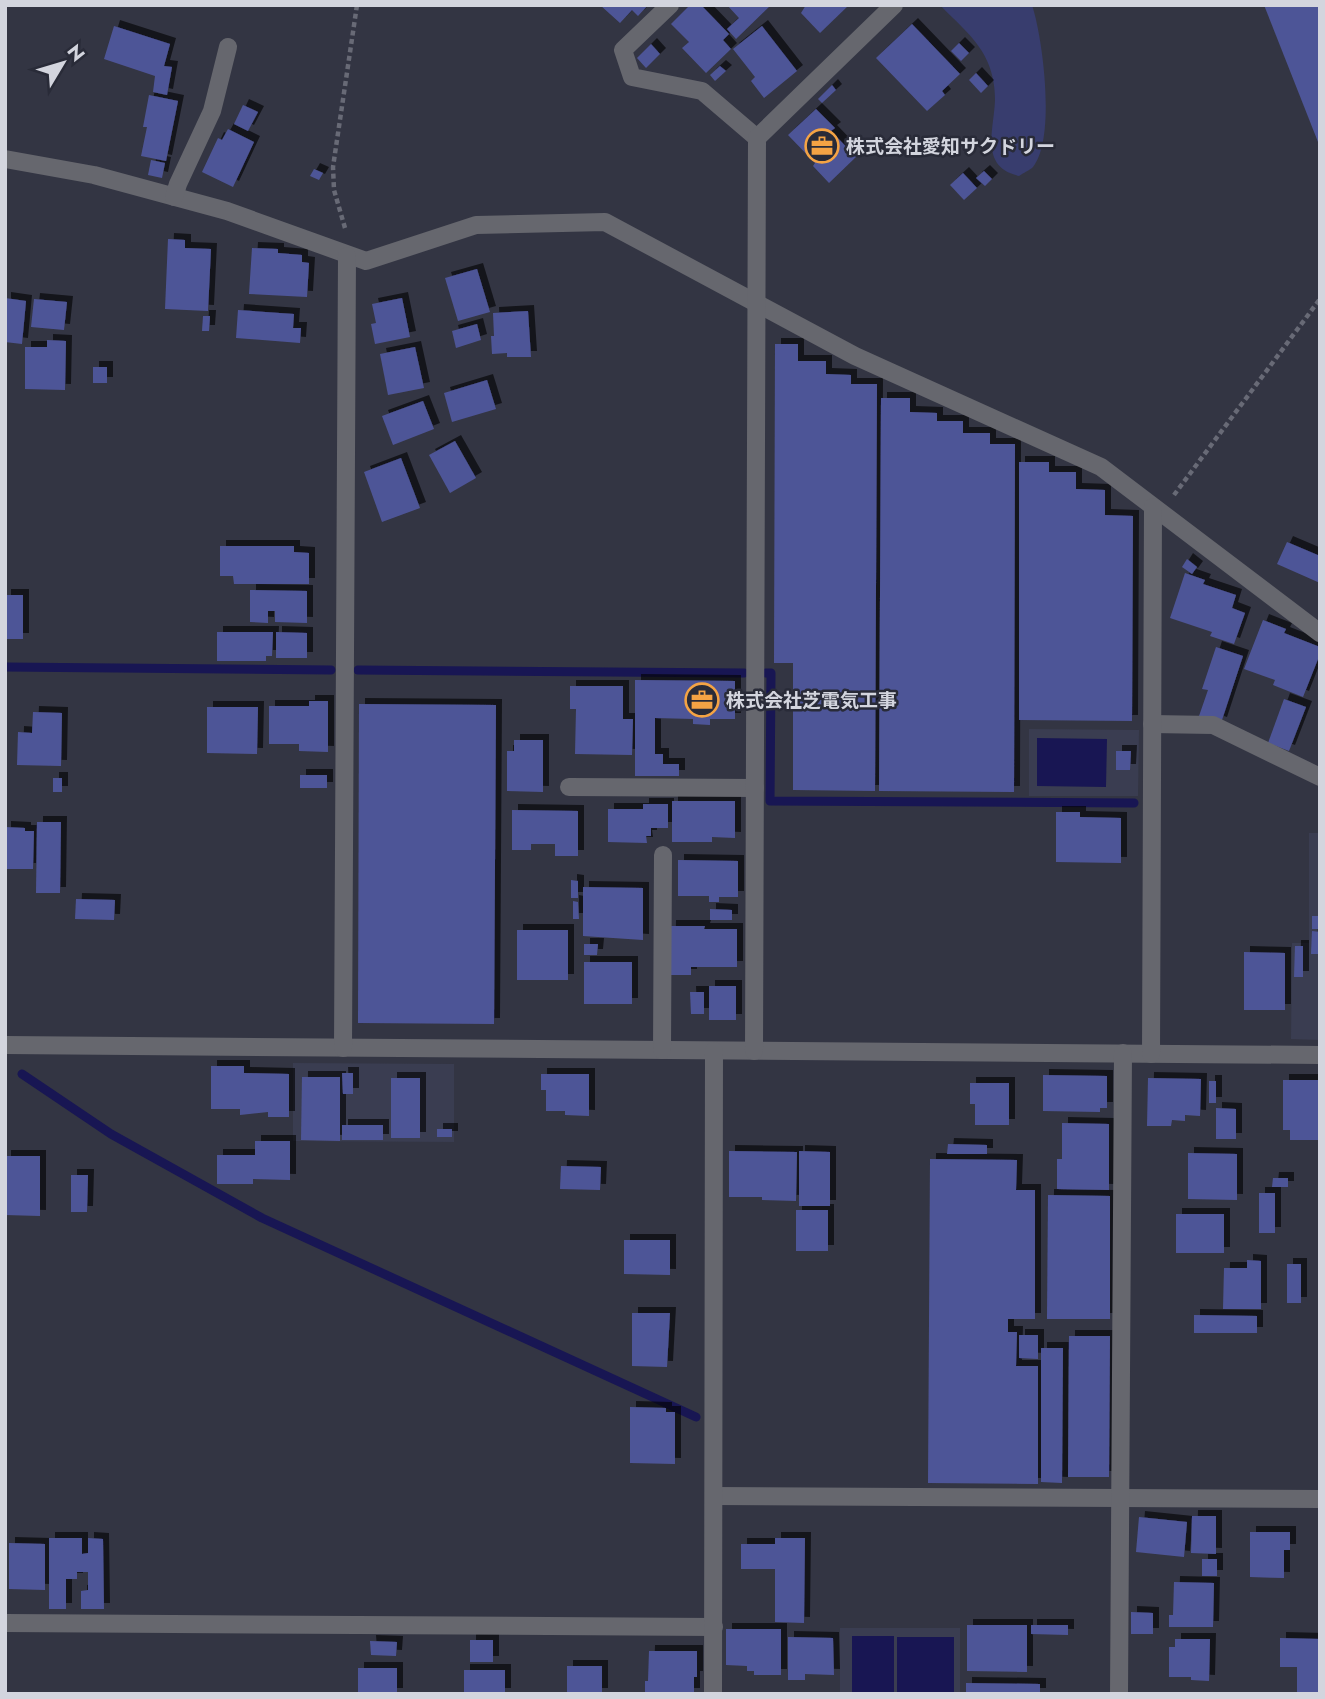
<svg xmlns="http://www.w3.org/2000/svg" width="1325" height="1699" viewBox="0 0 1325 1699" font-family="Jost,'Noto Sans JP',sans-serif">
	<defs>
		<filter id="shadow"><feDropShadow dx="6" dy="-6" stdDeviation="0" flood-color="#0009"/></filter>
	</defs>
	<rect width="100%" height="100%" fill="#333543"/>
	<g fill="#3a3d51">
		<path d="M1029,729L1139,730L1138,796H1029Z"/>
		<path d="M1309,833H1320V1040L1291,1039L1292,943H1309Z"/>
		<path d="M293,1063L454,1064V1142L293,1141Z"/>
		<rect x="840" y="1628" width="120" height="66"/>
	</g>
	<path fill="#383d6e" d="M940,5H1032C1043,38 1056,139 1033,167C1030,170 1023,173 1019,176C979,167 994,130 995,100C995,87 993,75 988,63C979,40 956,22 940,5Z"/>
	<g fill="#181653">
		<path d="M1037,738L1107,739L1106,787L1037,786Z"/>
		<rect x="852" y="1636" width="42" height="58"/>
		<rect x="897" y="1637" width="57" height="57"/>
	</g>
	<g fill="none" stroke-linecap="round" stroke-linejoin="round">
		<g stroke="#181653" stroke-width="9">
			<path d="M5,667L331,670"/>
			<path d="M358,670L744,673"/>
			<path d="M766,673H771L770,801L1134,803"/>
			<path d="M22,1074L111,1134L262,1218L696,1417"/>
		</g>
	</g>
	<g fill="#4e5597" filter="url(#shadow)">
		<path d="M600,5H648L638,16L632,10L620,23Z"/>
		<path d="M690,5H701L729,34L723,40L731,49L706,73L682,48L689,42L671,24Z"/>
		<path d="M727,5H771L736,39L727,29L739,18Z"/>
		<path d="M806,5H849L820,33L801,13Z"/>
		<path d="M1264,5H1320V147Z"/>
		<path d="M912,24L960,74L942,91L945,95L927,111L876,58Z"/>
		<path d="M114,26L170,44L164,66L172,67L167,95L153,92L155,76L104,59Z"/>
		<path d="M762,26L797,71L764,98L751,81L755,77L733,49Z"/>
		<path d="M959,43L969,53L961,61L951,51Z"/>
		<path d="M651,44L660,54L646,68L637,58Z"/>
		<path d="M720,66L726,71L715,81L710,75Z"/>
		<path d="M976,73L988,86L981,93L969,80Z"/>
		<path d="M832,85L836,90L822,103L818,99Z"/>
		<path d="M149,95L178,101L166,161L141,156L147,127H143Z"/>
		<path d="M243,105L258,112L248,131L234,124Z"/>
		<path d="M816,109L835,128L831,131L856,157L829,183L813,166L815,163L788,135Z"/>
		<path d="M228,129L254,142L233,187L202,172L218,138L222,140Z"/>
		<path d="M151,160L165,163L162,178L148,175Z"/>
		<path d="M314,169L323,173L319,180L310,176Z"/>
		<path d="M984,171L992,179L985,186L976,178Z"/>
		<path d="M963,173L977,188L964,200L950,185Z"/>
		<path d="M168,239L185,240V248L211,249L208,311L165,309Z"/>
		<path d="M252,248L278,249V253L302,255V262L309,263L307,297L249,294Z"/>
		<path d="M477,269L490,312L458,321L445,278Z"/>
		<path d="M5,298L26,301L22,344L5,342Z"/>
		<path d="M402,298L410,337L375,344L371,324L376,323L372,304Z"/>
		<path d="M34,299L67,302L64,330L31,327Z"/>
		<path d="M238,310L294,314L293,328H301L300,343L236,338Z"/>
		<path d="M528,311L531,357H507V353L492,354L491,336H494L493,313Z"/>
		<path d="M203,316H210L209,331H202Z"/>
		<path d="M477,324L481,340L456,348L452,331Z"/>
		<path d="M47,340L66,341L65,390L25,389V347H47Z"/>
		<path d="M775,344H798V361H826V374L851,375V384H877L875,791L793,790V663H774Z"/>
		<path d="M415,347L424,388L388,395L380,354Z"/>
		<rect x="93" y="367" width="14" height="16"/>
		<path d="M487,380L496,409L452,422L444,393Z"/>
		<path d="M881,398H910V412L937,413V421H963V433H990V444H1015L1014,792L879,791Z"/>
		<path d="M423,401L434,429L393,445L382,416Z"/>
		<path d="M455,441L476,478L450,493L429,455Z"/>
		<path d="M401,458L420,508L382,522L364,472Z"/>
		<path d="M1019,462H1049V472H1076V489L1105,490V515L1133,516L1132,721L1019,720Z"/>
		<path d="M1287,542L1320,556V583L1277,564Z"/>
		<path d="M220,546H294V552L309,553V584H234L233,576H220Z"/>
		<path d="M1187,559L1197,567L1192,574L1182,567Z"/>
		<path d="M1185,573L1205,580L1203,584L1236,595L1232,608L1245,613L1234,644L1210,636L1212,632L1170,618Z"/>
		<path d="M250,590L307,591V623L275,622V611H268V623L250,622Z"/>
		<rect x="5" y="595" width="18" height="44"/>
		<path d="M1263,620L1286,629L1284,633L1320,647V654L1303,697L1273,685L1275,680L1244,669Z"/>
		<path d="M217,632H273L272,656H266V661H217Z"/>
		<path d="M276,632L307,633V658H276Z"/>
		<path d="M1216,647L1243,656L1221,723L1199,716L1208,690L1202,689Z"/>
		<path d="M635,680L735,681V719H710V725L693,724V719L655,718V754H663V764H679V776H635Z"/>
		<path d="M570,686H623V719H633L632,755L575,754L576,709H570Z"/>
		<path d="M1284,699L1306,707L1289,751L1268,743Z"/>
		<path d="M309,701H328V752L299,751V744H269V706H309Z"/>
		<path d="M359,704L496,705L494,1024L358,1023Z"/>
		<path d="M207,707H258L257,754L207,753Z"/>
		<path d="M33,712L62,713L61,766L17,765L18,732L32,733Z"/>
		<path d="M514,740H543V792L507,791V751H514Z"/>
		<path d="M1116,751H1131L1130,770H1116Z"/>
		<rect x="300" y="775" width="27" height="13"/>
		<rect x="53" y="778" width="9" height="14"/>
		<path d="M672,801H735V838L712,837V842H672Z"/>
		<path d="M643,804H668V828H651V836H646L647,843L608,842V809H643Z"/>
		<path d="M512,810L578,811V856H555V844H531V850H512Z"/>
		<path d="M1056,812H1080V817L1121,818V863L1056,862Z"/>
		<path d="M37,822H61L60,893H36Z"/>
		<path d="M5,827L25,828V831H34L33,869H5Z"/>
		<path d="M678,860L738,861V897H719V902H709V896H678Z"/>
		<path d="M571,880L578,881V898H571Z"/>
		<path d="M583,887L643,888V940L583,936Z"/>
		<path d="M76,899L115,900L114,920L75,919Z"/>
		<path d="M573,901L578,902L579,919H573Z"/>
		<path d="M710,909L732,910V920H710Z"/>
		<rect x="1312" y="916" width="6" height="13"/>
		<path d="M670,926H705L704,929H737V967H691V975H669Z"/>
		<rect x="517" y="930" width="51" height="50"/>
		<path d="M1312,931L1320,932V954H1311Z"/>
		<path d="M584,944H598L597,955H584Z"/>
		<path d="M1295,946H1303V977H1294Z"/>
		<path d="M1244,952L1285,953V1010H1244Z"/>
		<rect x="584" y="962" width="48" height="42"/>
		<rect x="709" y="986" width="27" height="34"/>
		<path d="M690,992H704V1014H691Z"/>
		<path d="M211,1066H244V1073L289,1074V1117H268V1112L240,1115V1109H211Z"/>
		<path d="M342,1073H353V1094H343Z"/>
		<path d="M541,1074H589V1116L565,1115V1111H546V1090H541Z"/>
		<path d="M1043,1075L1107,1076V1108H1100V1112L1043,1111Z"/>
		<path d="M302,1077H340V1141L301,1140Z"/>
		<rect x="391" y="1078" width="29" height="60"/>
		<path d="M1148,1078L1201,1079L1200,1116L1185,1115V1121L1172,1120L1171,1126H1147Z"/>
		<path d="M1283,1080H1320V1140H1290V1130H1283Z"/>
		<rect x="1209" y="1081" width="7" height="22"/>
		<path d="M970,1083H1009V1125H975V1104H970Z"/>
		<path d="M1216,1108L1236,1109V1139H1216Z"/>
		<path d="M1062,1123L1109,1124V1190L1057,1189V1159H1062Z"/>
		<rect x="342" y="1125" width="41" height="15"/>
		<rect x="437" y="1129" width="15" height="8"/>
		<path d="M255,1141H290V1180L253,1179V1184H217V1155H255Z"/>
		<path d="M948,1144L987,1145V1154H947Z"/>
		<path d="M729,1151L797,1152L796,1201L762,1200V1197H729Z"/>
		<path d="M799,1151L830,1152V1206H799Z"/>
		<path d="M1188,1153L1237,1154V1200L1188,1199Z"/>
		<path d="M5,1156H40V1216L5,1215Z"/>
		<path d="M930,1159L1017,1160L1016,1190H1035V1319H1008V1332H1017L1016,1366H1038V1484L928,1483Z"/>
		<path d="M561,1166L601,1167L600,1190L560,1189Z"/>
		<path d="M71,1175H88L87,1212H71Z"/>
		<path d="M1273,1178H1288V1187H1272Z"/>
		<rect x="1259" y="1193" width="16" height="40"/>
		<path d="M1048,1195L1110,1196V1319H1047Z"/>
		<rect x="796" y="1210" width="32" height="41"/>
		<rect x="1176" y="1214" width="48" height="39"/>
		<path d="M624,1240H670V1275L624,1274Z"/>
		<path d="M1247,1260L1261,1261V1309H1223L1224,1268H1247Z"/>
		<rect x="1287" y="1264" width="14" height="39"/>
		<path d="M632,1313H670L667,1367L632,1366Z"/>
		<path d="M1194,1315L1257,1316V1333H1194Z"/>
		<path d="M1019,1335H1038V1359L1019,1358Z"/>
		<path d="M1069,1336H1110L1109,1477H1068Z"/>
		<path d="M1041,1348H1063L1062,1483L1041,1482Z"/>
		<path d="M630,1407L666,1408V1412H675V1464L630,1463Z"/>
		<path d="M1192,1516H1216V1554L1191,1553Z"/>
		<path d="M1139,1517L1187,1522L1184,1557L1136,1552Z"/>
		<path d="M1250,1532H1290V1550H1284V1578L1250,1577Z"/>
		<path d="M49,1538H82V1554L88,1553V1538L103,1539L104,1609H81V1591L88,1590V1572H77V1579H66V1609H49Z"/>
		<path d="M775,1538H805L804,1623L775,1622V1569H741V1544H775Z"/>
		<path d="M9,1543L45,1544V1590L9,1589Z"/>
		<rect x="1202" y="1559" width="15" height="17"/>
		<path d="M1174,1582L1214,1583L1213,1627H1169V1615H1173Z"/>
		<path d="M1131,1612L1153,1613V1634H1131Z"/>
		<path d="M967,1625H1027V1672L967,1671Z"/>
		<path d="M1031,1625H1068V1635L1031,1634Z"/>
		<path d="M726,1629H781V1675H754V1671H747V1666L726,1665Z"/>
		<path d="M788,1637L833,1638L834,1675L805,1674V1680H788Z"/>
		<path d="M1280,1638L1320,1639V1694H1297V1667H1280Z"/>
		<path d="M1175,1639H1210L1209,1681L1191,1680V1677H1169V1647H1175Z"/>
		<rect x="470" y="1640" width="23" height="22"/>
		<path d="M370,1641L397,1642L396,1656L371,1655Z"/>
		<path d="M649,1651H697V1677H694V1694H645V1681H648Z"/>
		<rect x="567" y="1666" width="35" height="28"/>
		<rect x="358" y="1668" width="39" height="26"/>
		<rect x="464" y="1670" width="41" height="24"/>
		<path d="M966,1683L1040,1684V1694H966Z"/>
	</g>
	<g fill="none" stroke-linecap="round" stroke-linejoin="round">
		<g stroke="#686a76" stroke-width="4.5" stroke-dasharray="5 3.5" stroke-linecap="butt">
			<path d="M345,228L334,190L333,167L357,5"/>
			<path d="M1174,495L1320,299"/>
		</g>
		<g stroke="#66676e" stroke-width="18">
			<path d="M670,5L623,50L632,77L702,91L757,138"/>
			<path d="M5,159L94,175L227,211L366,261L476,225L605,222L855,356L1101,467L1320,633"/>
			<path d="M174,197L178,184L212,111L228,47"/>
			<path d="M1152,724L1213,725L1320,777"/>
			<path d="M569,787L755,788"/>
			<path d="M5,1045L1320,1055"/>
			<path d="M343,1048L347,256"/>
			<path d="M662,1050L663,855"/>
			<path d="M754,1051L757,138L894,5"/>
			<path d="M1151,1054L1153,507"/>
			<path d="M714,1496L1320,1499"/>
			<path d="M5,1623L714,1627"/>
			<path d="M713,1694L714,1051"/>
			<path d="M1119,1694L1123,1053"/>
		</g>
	</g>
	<defs>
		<symbol id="office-ring" viewBox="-11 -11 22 22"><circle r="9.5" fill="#292b38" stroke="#f4a344" stroke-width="1.5"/><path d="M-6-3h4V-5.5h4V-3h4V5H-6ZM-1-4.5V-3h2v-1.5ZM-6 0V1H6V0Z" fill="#f4a344"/></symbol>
	</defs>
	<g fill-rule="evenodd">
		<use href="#office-ring" x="803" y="127" width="38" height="38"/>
		<use href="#office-ring" x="683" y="681" width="38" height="38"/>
	</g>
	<g text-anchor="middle" stroke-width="5" stroke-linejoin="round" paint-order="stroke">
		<g font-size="19" font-weight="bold" fill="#d3d5de" stroke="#292b38" text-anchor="start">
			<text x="846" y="153">株式会社愛知サクドリー</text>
			<text x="726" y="707">株式会社芝電気工事</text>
		</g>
	</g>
	<rect width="1325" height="1699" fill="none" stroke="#d3d5de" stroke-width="14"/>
	<g transform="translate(63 63) rotate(52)" stroke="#292b38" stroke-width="5" paint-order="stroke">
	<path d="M0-5L12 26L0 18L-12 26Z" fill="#d3d5de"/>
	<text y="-10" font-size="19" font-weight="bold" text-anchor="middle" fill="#d3d5de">N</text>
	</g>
</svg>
